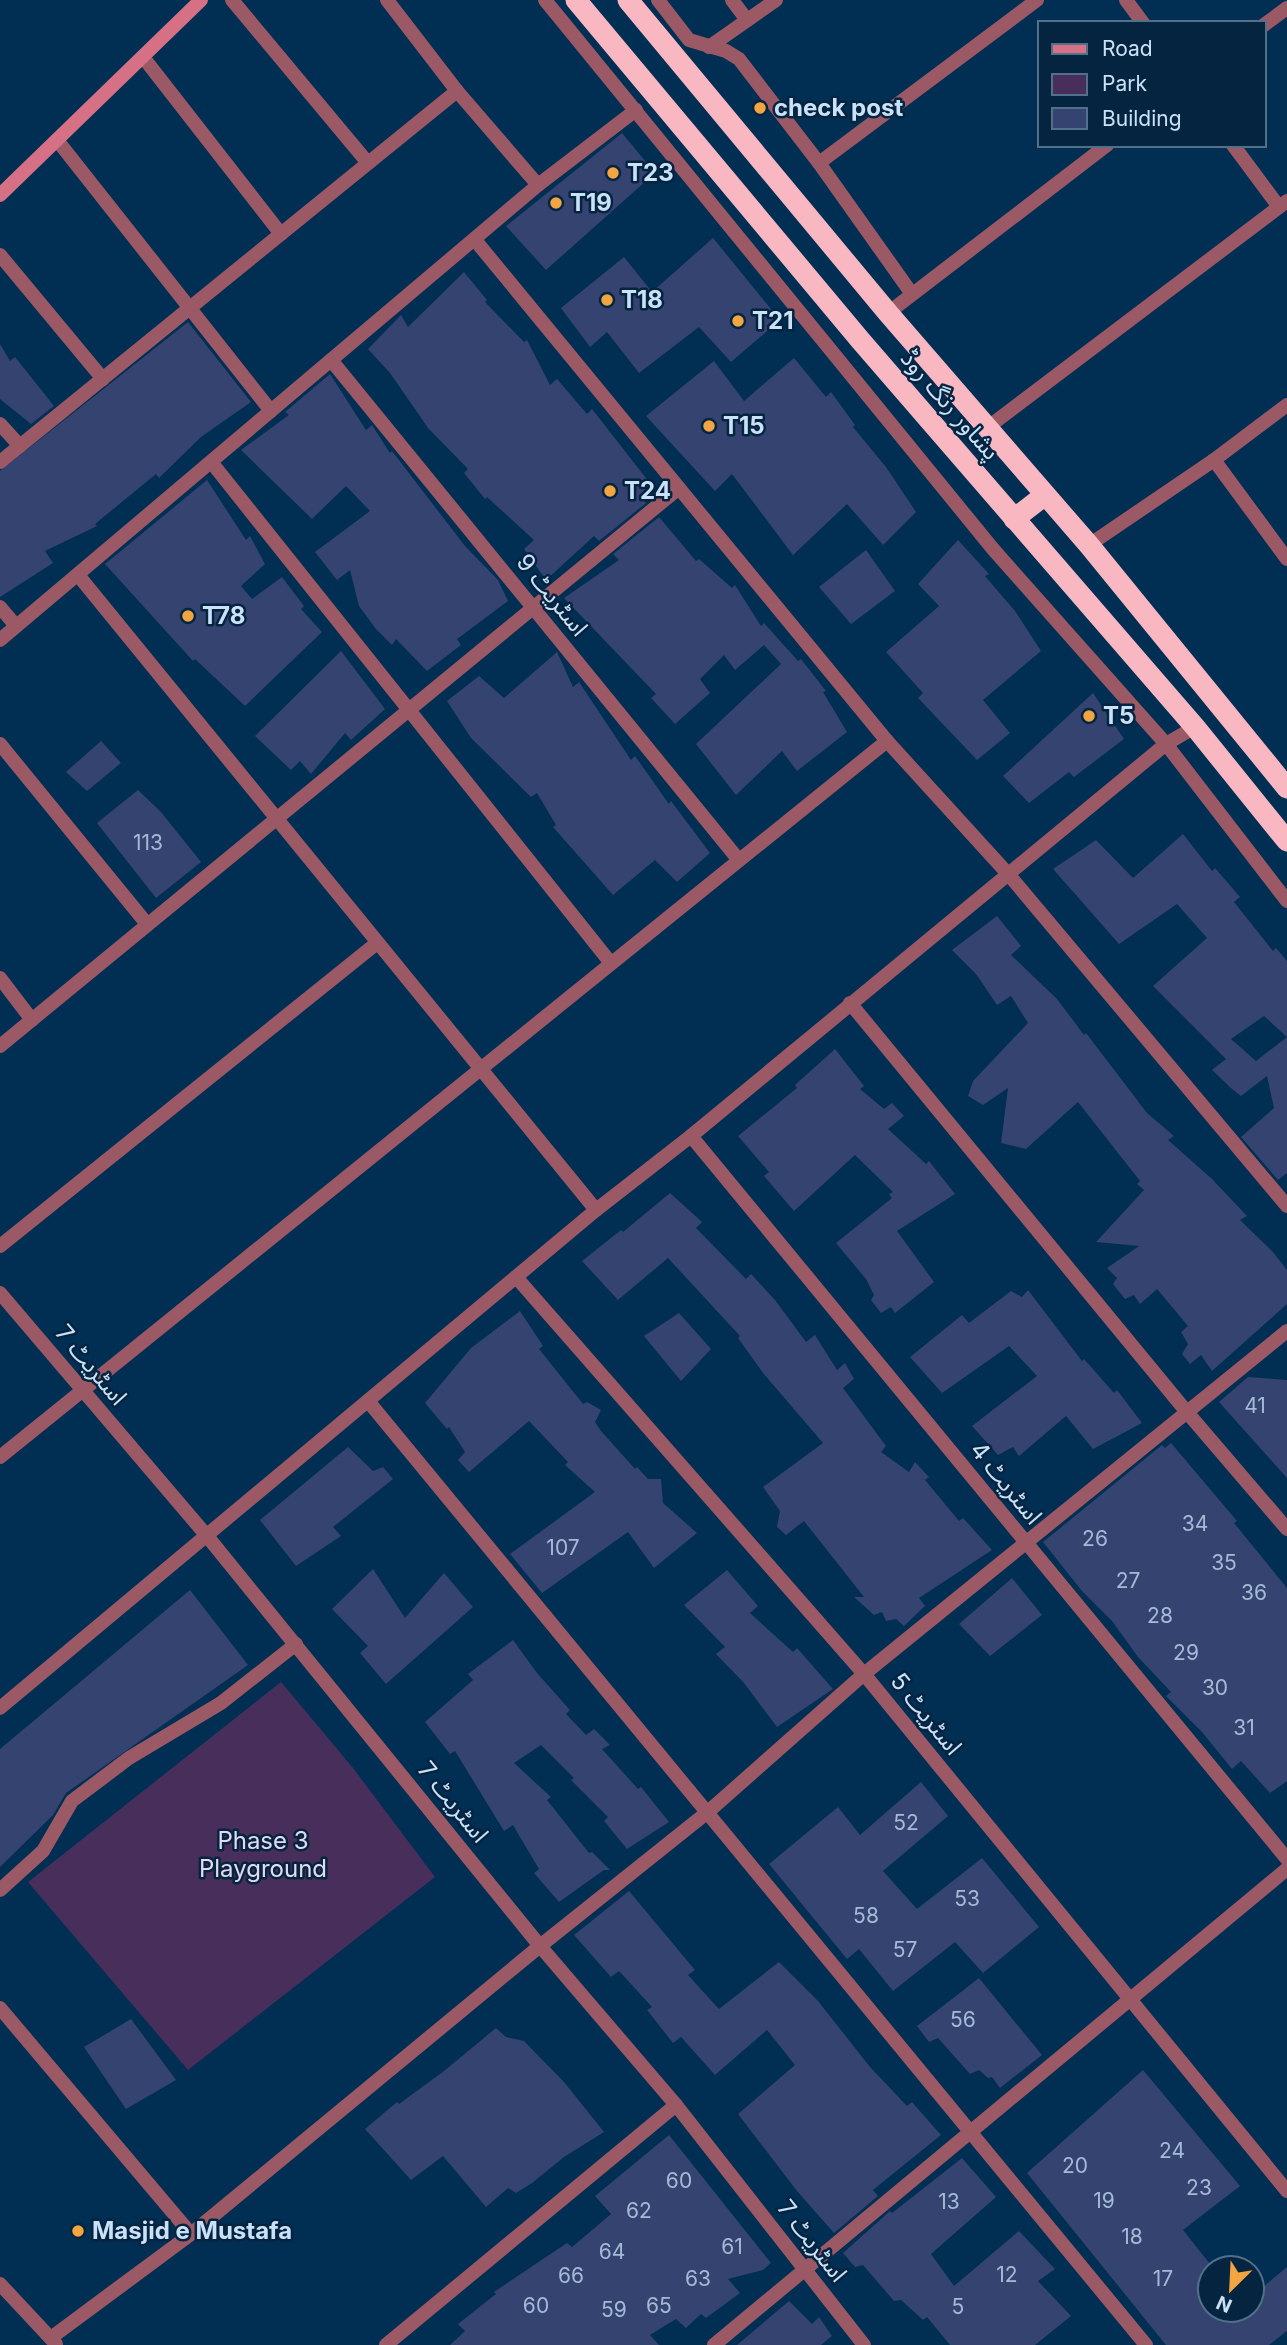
<svg xmlns="http://www.w3.org/2000/svg" width="1287" height="2345" viewBox="0 0 1287 2345" font-family="Inter,'Noto Sans Arabic',sans-serif">
	<rect width="100%" height="100%" fill="#012e53"/>
	<path fill="#482f5b" d="M281,1682L353,1768L435,1877L188,2070L28,1882Z"/>
	<g fill="#354371">
		<path d="M622,133L655,173L546,270L506,226Z"/>
		<path d="M713,238L780,320L731,362L699,327L639,373L607,332L590,347L561,308L624,257L652,292Z"/>
		<path d="M464,272L487,300L485,302L524,342L527,340L550,385L557,379L587,414L592,409L653,487L642,498L646,503L599,541L594,536L546,580L524,549L534,540L487,497L485,499L464,473L468,469L428,428L390,373L368,349L401,315L408,327Z"/>
		<path d="M188,322L251,402L201,437L159,478L156,474L95,524L97,526L45,551L53,563L0,597V471Z"/>
		<path d="M0,344L10,361L15,357L54,406L31,424L0,399Z"/>
		<path d="M794,358L826,397L831,392L855,425L853,427L886,467L916,512L883,545L847,504L793,555L732,474L715,491L646,416L714,361L744,401Z"/>
		<path d="M330,374L366,430L372,425L390,453L392,451L465,546L498,580L508,601L457,639L461,645L427,671L396,639L392,645L376,629L359,606L350,570L337,580L315,552L370,511L346,486L312,519L241,450L289,415L285,412Z"/>
		<path d="M207,480L246,540L250,536L265,564L241,586L252,599L282,577L304,606L301,609L322,632L245,706L195,659L193,661L105,564Z"/>
		<path d="M659,517L696,561L699,559L732,588L735,585L761,626L764,623L798,661L801,659L826,691L823,692L847,732L797,771L782,751L736,795L696,744L781,664L764,645L735,670L724,655L700,679L710,693L675,724L651,698L656,694L564,598L619,560L613,554Z"/>
		<path d="M958,540L989,574L985,576L1015,611L1041,651L983,700L1010,733L977,760L918,698L923,693L886,652L939,606L918,584Z"/>
		<path d="M866,550L895,591L851,624L819,587Z"/>
		<path d="M341,651L385,709L351,740L345,733L311,774L300,761L291,770L255,736Z"/>
		<path d="M557,652L573,687L579,682L631,760L635,756L669,804L671,801L710,853L677,882L655,860L613,895L553,827L556,825L537,793L531,797L471,738L447,701L479,676L504,698Z"/>
		<path d="M1093,693L1124,739L1074,777L1069,772L1029,803L1003,776Z"/>
		<path d="M101,741L121,763L87,791L66,772Z"/>
		<path d="M138,790L161,812L201,862L156,898L97,823Z"/>
		<path d="M1183,834L1212,871L1215,868L1240,897L1234,902L1273,951L1276,948L1287,961V1037L1264,1016L1231,1039L1256,1061L1287,1037V1173L1278,1180L1241,1137L1274,1108L1267,1076L1241,1096L1232,1089L1212,1070L1226,1059L1153,986L1207,938L1177,904L1119,944L1053,869L1096,840L1133,878Z"/>
		<path d="M997,916L1021,946L1011,955L1057,999L1084,1035L1086,1033L1147,1113L1174,1136L1168,1140L1211,1178L1247,1216L1240,1220L1273,1252L1287,1270V1304L1212,1371L1201,1355L1190,1364L1182,1354L1188,1344L1181,1332L1188,1326L1157,1289L1140,1304L1134,1295L1125,1299L1113,1284L1117,1278L1107,1268L1139,1246L1096,1242L1144,1190L1137,1184L1140,1181L1078,1102L1026,1149L1001,1143L1008,1088L983,1105L968,1096L973,1081L1028,1023L1011,996L997,1005L976,974L952,950Z"/>
		<path d="M835,1049L864,1086L860,1089L884,1109L892,1103L904,1116L888,1129L926,1164L929,1161L955,1194L897,1231L934,1282L895,1313L891,1307L881,1313L871,1300L874,1295L866,1279L836,1243L892,1198L889,1194L893,1192L855,1155L794,1211L764,1176L769,1172L738,1136L797,1088L795,1085Z"/>
		<path d="M670,1193L702,1222L696,1228L746,1279L751,1274L775,1300L806,1342L815,1335L837,1370L845,1363L854,1379L843,1388L886,1446L881,1452L909,1472L915,1462L929,1477L925,1480L959,1521L963,1518L992,1550L919,1598L925,1606L904,1626L896,1619L886,1621L882,1612L874,1615L854,1597H864L804,1521L786,1535L777,1527L780,1511L763,1487L823,1443L763,1373L738,1338L740,1336L668,1258L618,1300L582,1261L621,1230L623,1232Z"/>
		<path d="M1028,1290L1082,1361L1084,1359L1114,1393L1117,1390L1142,1423L1093,1449L1066,1416L1019,1456L1013,1447L998,1455L972,1426L1037,1376L1009,1346L942,1393L910,1357L962,1315L969,1323L1011,1291L1022,1297Z"/>
		<path d="M520,1311L543,1346L539,1349L583,1404L587,1402L601,1410L595,1422L601,1431L635,1469L637,1467L648,1479H661L663,1503L697,1533L654,1568L628,1532L542,1593L510,1554L595,1492L565,1465L568,1462L529,1421L469,1472L458,1460L465,1452L449,1427L447,1429L425,1403L471,1348Z"/>
		<path d="M679,1313L711,1349L681,1381L644,1336Z"/>
		<path d="M1248,1377L1287,1380V1478L1219,1402Z"/>
		<path d="M1171,1443L1237,1521L1234,1523L1287,1588V1781L1270,1793L1241,1761L1232,1769L1202,1732L1166,1696L1171,1692L1138,1657L1112,1621L1082,1591L1043,1542L1162,1445L1165,1448Z"/>
		<path d="M348,1447L373,1471L383,1467L393,1479L333,1527L341,1536L296,1566L260,1520Z"/>
		<path d="M373,1569L405,1618L444,1573L473,1607L386,1684L360,1653L368,1646L332,1609Z"/>
		<path d="M727,1570L758,1606L750,1613L793,1652L797,1648L833,1689L777,1727L744,1683L716,1654L725,1647L684,1605Z"/>
		<path d="M1012,1578L1042,1615L990,1656L959,1624Z"/>
		<path d="M190,1590L248,1665L66,1793L53,1815L0,1867V1749Z"/>
		<path d="M513,1640L537,1673L570,1710L566,1714L586,1735L594,1729L610,1745L602,1749L638,1789L641,1787L669,1822L627,1849L604,1821L608,1817L571,1780L574,1778L541,1745L514,1763L551,1797L547,1800L589,1853L592,1852L610,1870H604L559,1902L534,1873L539,1869L513,1825L504,1831L455,1751L450,1754L425,1722L473,1680L468,1674Z"/>
		<path d="M921,1782L948,1816L883,1871L917,1909L982,1858L1039,1927L983,1973L955,1942L893,1991L859,1949L847,1959L769,1864L838,1807L860,1835Z"/>
		<path d="M629,1891L695,1970L688,1975L719,2009L779,1962L818,2001L870,2067L907,2106L912,2102L941,2135L873,2190L878,2196L834,2233L797,2191L738,2114L795,2065L767,2030L715,2075L681,2037L673,2043L647,2010L652,2007L619,1971L611,1977L574,1935Z"/>
		<path d="M979,1978L1042,2055L1000,2088L992,2077L988,2078L979,2070L970,2074L938,2038L929,2042L917,2026Z"/>
		<path d="M131,2019L176,2080L126,2109L84,2047Z"/>
		<path d="M496,2028L506,2037L524,2041L564,2082L604,2132L564,2157L532,2183L516,2193L508,2188L486,2207L443,2156L411,2180L365,2129L397,2102L399,2104L444,2071Z"/>
		<path d="M1143,2070L1240,2186L1183,2230L1210,2264V2310H1252V2296L1287,2267V2331L1269,2345H1166L1027,2173Z"/>
		<path d="M669,2135L771,2263L763,2270L728,2279L740,2293L706,2318L701,2314L686,2328L676,2319L650,2335L659,2345H450L465,2331L458,2324L496,2294L494,2292L567,2243L572,2247L611,2214L595,2196Z"/>
		<path d="M962,2158L996,2197L931,2254L954,2286L1019,2231L1055,2269L1038,2281L1071,2316L1035,2345H950L927,2317L923,2320L901,2300L894,2301L863,2265L855,2267L843,2253L890,2211L892,2213Z"/>
		<path d="M789,2301L812,2324L819,2317L832,2336L821,2345H737Z"/>
	</g>
	<g fill="none" stroke-linecap="round" stroke-linejoin="round">
		<g stroke="#9a5965" stroke-width="14">
			<path d="M232,0L368,163"/>
			<path d="M387,0L457,91L538,185"/>
			<path d="M545,0L993,549L1166,744L1287,901"/>
			<path d="M658,0L689,40L726,51L739,59L819,163L912,294"/>
			<path d="M732,0L747,20"/>
			<path d="M1126,0L1143,23"/>
			<path d="M1264,25L1287,8"/>
			<path d="M709,47L776,0"/>
			<path d="M143,57L281,234"/>
			<path d="M57,140L271,411"/>
			<path d="M1233,145L1279,207"/>
			<path d="M819,163L1037,0"/>
			<path d="M475,240L887,741L1009,875L1287,1206"/>
			<path d="M0,255L103,379"/>
			<path d="M888,313L1107,145"/>
			<path d="M331,360L738,859"/>
			<path d="M0,424L20,446"/>
			<path d="M987,428L1287,201"/>
			<path d="M1214,460L1287,559"/>
			<path d="M0,462L457,91"/>
			<path d="M212,463L610,962"/>
			<path d="M1089,545L1214,460L1287,405"/>
			<path d="M78,575L596,1210"/>
			<path d="M0,607L16,626"/>
			<path d="M0,640L538,185L636,110"/>
			<path d="M0,744L147,924"/>
			<path d="M0,978L32,1020"/>
			<path d="M850,1003L1186,1411L1287,1529"/>
			<path d="M0,1046L679,488"/>
			<path d="M691,1136L1287,1859"/>
			<path d="M0,1246L377,943"/>
			<path d="M516,1277L864,1674L1287,2191"/>
			<path d="M0,1293L207,1536L540,1946L676,2105L864,2345"/>
			<path d="M368,1401L1146,2345"/>
			<path d="M0,1457L887,741"/>
			<path d="M0,1708L596,1210L691,1136L1166,744L1195,727"/>
			<path d="M0,1890L43,1851L72,1801L129,1758L221,1703L296,1644"/>
			<path d="M0,2008L191,2234"/>
			<path d="M0,2284L56,2344"/>
			<path d="M52,2337L191,2234L540,1946L709,1811L864,1674L1287,1331"/>
			<path d="M386,2345L676,2105"/>
			<path d="M714,2345L1287,1869"/>
		</g>
		<path stroke="#d67084" stroke-width="14" d="M0,195L201,0"/>
		<g stroke="#f8b7c1" stroke-width="21">
			<path d="M576,0L861,341L1195,727L1287,841"/>
			<path d="M628,0L888,313L1089,545L1287,788"/>
			<path d="M1014,519L1045,495"/>
		</g>
	</g>
	<g fill="#f2a541" stroke="#042440" stroke-width="2.5">
		<circle cx="760" cy="108" r="7"/>
		<circle cx="613" cy="173" r="7"/>
		<circle cx="556" cy="203" r="7"/>
		<circle cx="607" cy="300" r="7"/>
		<circle cx="738" cy="321" r="7"/>
		<circle cx="709" cy="426" r="7"/>
		<circle cx="610" cy="491" r="7"/>
		<circle cx="188" cy="616" r="7"/>
		<circle cx="1089" cy="716" r="7"/>
		<circle cx="78" cy="2231" r="7"/>
	</g>
	<g text-anchor="middle" stroke-width="5" stroke-linejoin="round" paint-order="stroke">
		<g font-size="21" fill="#a5bad6">
			<text x="148" y="850">113</text>
			<text x="1255" y="1413">41</text>
			<text x="1195" y="1531">34</text>
			<text x="1095" y="1546">26</text>
			<text x="563" y="1555">107</text>
			<text x="1224" y="1570">35</text>
			<text x="1128" y="1588">27</text>
			<text x="1254" y="1600">36</text>
			<text x="1160" y="1623">28</text>
			<text x="1186" y="1660">29</text>
			<text x="1215" y="1695">30</text>
			<text x="1244" y="1735">31</text>
			<text x="906" y="1830">52</text>
			<text x="967" y="1906">53</text>
			<text x="866" y="1923">58</text>
			<text x="905" y="1957">57</text>
			<text x="963" y="2027">56</text>
			<text x="1172" y="2158">24</text>
			<text x="1075" y="2173">20</text>
			<text x="679" y="2188">60</text>
			<text x="1199" y="2195">23</text>
			<text x="1104" y="2208">19</text>
			<text x="949" y="2209">13</text>
			<text x="639" y="2218">62</text>
			<text x="1132" y="2244">18</text>
			<text x="732" y="2254">61</text>
			<text x="612" y="2259">64</text>
			<text x="1007" y="2282">12</text>
			<text x="571" y="2283">66</text>
			<text x="698" y="2286">63</text>
			<text x="1163" y="2286">17</text>
			<text x="536" y="2313">60</text>
			<text x="659" y="2313">65</text>
			<text x="958" y="2314">5</text>
			<text x="614" y="2317">59</text>
		</g>
		<g font-size="24" font-weight="bold" fill="#cae1f8" stroke="#042440" text-anchor="start">
			<text x="774" y="116">check post</text>
			<text x="627" y="181">T23</text>
			<text x="570" y="211">T19</text>
			<text x="621" y="308">T18</text>
			<text x="752" y="329">T21</text>
			<text x="723" y="434">T15</text>
			<text x="624" y="499">T24</text>
			<text x="202" y="624">T78</text>
			<text x="1103" y="724">T5</text>
			<text x="92" y="2239">Masjid e Mustafa</text>
		</g>
		<g font-size="24" fill="#cae1f8" stroke="#042440">
			<text transform="translate(950 405) rotate(49)" y="8">پشاور رنگ روڈ</text>
			<text transform="translate(552 595) rotate(51)" y="8">اسٹریٹ 9</text>
			<text transform="translate(91 1365) rotate(50)" y="8">اسٹریٹ 7</text>
			<text transform="translate(1006 1483) rotate(51)" y="8">اسٹریٹ 4</text>
			<text transform="translate(926 1714) rotate(51)" y="8">اسٹریٹ 5</text>
			<text transform="translate(453 1802) rotate(51)" y="8">اسٹریٹ 7</text>
			<text transform="translate(812 2241) rotate(52)" y="8">اسٹریٹ 7</text>
		</g>
		<g font-size="24" fill="#e5d9ef" stroke="#042440">
			<text x="263" y="1849">Phase 3<tspan x="263" dy="28">Playground</tspan></text>
		</g>
	</g>
	<rect x="1038" y="21" width="228" height="126" fill="#042440" stroke="#53708a" stroke-width="2"/>
	<rect x="1052" y="44" width="35" height="10" fill="#d67084" stroke="#53708a" stroke-width="2"/>
	<text x="1102" y="56" font-size="21" fill="#cae1f8">Road</text>
	<rect x="1052" y="74" width="35" height="21" fill="#482f5b" stroke="#53708a" stroke-width="2"/>
	<text x="1102" y="91" font-size="21" fill="#cae1f8">Park</text>
	<rect x="1052" y="108" width="35" height="21" fill="#354371" stroke="#53708a" stroke-width="2"/>
	<text x="1102" y="126" font-size="21" fill="#cae1f8">Building</text>
	<g transform="translate(1231 2289) rotate(204)"><circle r="33" fill="#042440" stroke="#53708a" stroke-width="2"/>
	<path d="M0-5L12 26L0 18L-12 26Z" fill="#f2a541"/>
	<text y="-10" font-size="19" font-weight="bold" text-anchor="middle" fill="#cae1f8">N</text>
	</g>
</svg>
